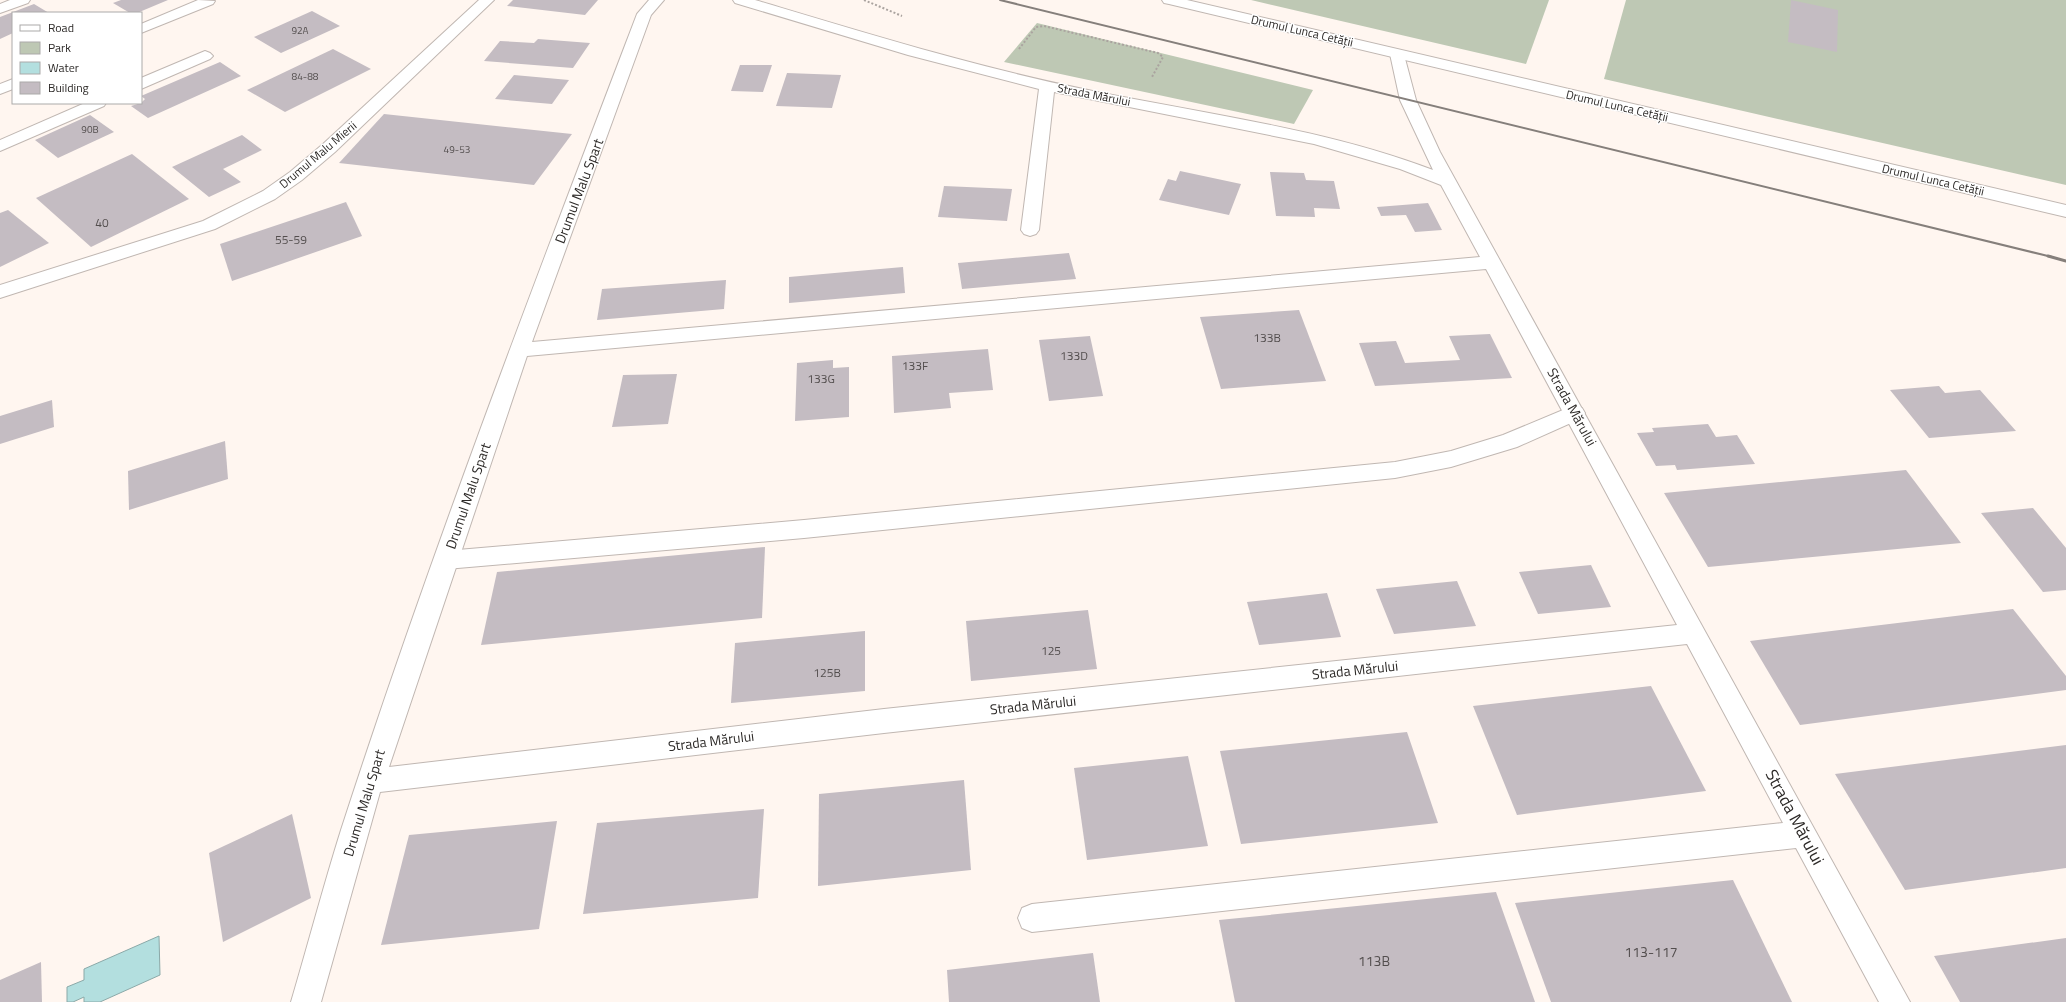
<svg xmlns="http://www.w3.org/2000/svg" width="2066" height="1002" viewBox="0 0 2066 1002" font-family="'Titillium Web',sans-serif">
	<rect width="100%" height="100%" fill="#fff6f0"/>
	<g fill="#bec8b4">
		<path d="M1251,0H1549L1526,64Z"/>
		<path d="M1626,0H2066V185L1604,79Z"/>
		<path d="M1037,23L1313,90L1294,124L1004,62Z"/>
	</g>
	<path fill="#b3dfdf" stroke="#8ba9a8" d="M159,936L160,975L100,1002H84V997L73,1002H67V987L84,980V969Z"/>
	<g fill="#c4bcc2">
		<path d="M121,0H168L137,13H130L113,3Z"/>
		<path d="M513,0H598L585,15L507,6Z"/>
		<path d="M1791,0L1838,10L1837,52L1788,42Z"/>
		<path d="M34,4L49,13H13V33L0,39V17Z"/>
		<path d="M312,11L340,26L281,53L254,37Z"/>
		<path d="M538,39L590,43L573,68L484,61L500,41L534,43Z"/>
		<path d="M333,49L371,69L285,112L247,90Z"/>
		<path d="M220,62L241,76L148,118L131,106L141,103L145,99L141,96Z"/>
		<path d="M740,65H772L763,92L731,91Z"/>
		<path d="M787,73L841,75L832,108L776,106Z"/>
		<path d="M514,75L569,80L552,104L495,99Z"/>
		<path d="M384,114L572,134L534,185L339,163Z"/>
		<path d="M90,115L114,132L58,158L35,140Z"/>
		<path d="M242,135L262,150L223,169L241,182L209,197L172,167Z"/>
		<path d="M132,154L189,199L91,247L36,198Z"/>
		<path d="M1180,171L1241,184L1229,215L1159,200L1168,179L1176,181Z"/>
		<path d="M1270,172L1304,173L1306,180L1334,181L1340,209L1314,208L1315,217L1276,216Z"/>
		<path d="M944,186L1012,189L1007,221L938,217Z"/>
		<path d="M346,202L362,236L232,281L220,244Z"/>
		<path d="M1428,203L1442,230L1415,232L1406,215L1381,216L1377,207Z"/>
		<path d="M8,210L49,243L0,267V213Z"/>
		<path d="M1069,253L1076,279L962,289L958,263Z"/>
		<path d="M903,267L905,293L789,303V277Z"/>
		<path d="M726,280L724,309L597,320L602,289Z"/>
		<path d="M1299,310L1326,381L1221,389L1200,317Z"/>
		<path d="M1490,334L1512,378L1375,386L1359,343L1396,341L1405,363L1460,360L1449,336Z"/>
		<path d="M1090,336L1103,396L1049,401L1039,340Z"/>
		<path d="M988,349L993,390L949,393L951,408L894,413L892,356Z"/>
		<path d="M833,360V368L849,367V417L795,421L797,363Z"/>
		<path d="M677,374L668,424L612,427L623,375Z"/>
		<path d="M1939,386L1945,393L1980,390L2016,431L1929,438L1890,390Z"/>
		<path d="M52,400L54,427L0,444V416Z"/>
		<path d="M1708,424L1716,437L1737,435L1755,464L1677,470L1675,465L1656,466L1637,433L1654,432L1652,428Z"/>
		<path d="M225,441L228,479L129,510L128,471Z"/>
		<path d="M1906,470L1961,543L1708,567L1664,493Z"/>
		<path d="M2033,508L2066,548V590L2043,592L1981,513Z"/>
		<path d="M765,547L762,618L481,645L497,572Z"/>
		<path d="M1591,565L1611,607L1538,614L1519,572Z"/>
		<path d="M1457,581L1476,626L1394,634L1376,589Z"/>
		<path d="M1327,593L1341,637L1259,645L1247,602Z"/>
		<path d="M2013,609L2066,676V690L1800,725L1750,641Z"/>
		<path d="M1088,610L1097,669L971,681L966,621Z"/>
		<path d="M865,631V691L731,703L735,643Z"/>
		<path d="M1651,686L1706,791L1517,815L1473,706Z"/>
		<path d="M1407,732L1438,823L1241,844L1220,751Z"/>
		<path d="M2066,745V868L1905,890L1835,774Z"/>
		<path d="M1188,756L1208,846L1087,860L1074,768Z"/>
		<path d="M964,780L971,870L818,886L819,794Z"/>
		<path d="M764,809L758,898L583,914L597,823Z"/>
		<path d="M292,814L311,898L223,942L209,853Z"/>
		<path d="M557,821L539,929L381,945L409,835Z"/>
		<path d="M1733,880L1792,1002H1551L1515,903Z"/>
		<path d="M1496,892L1535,1002H1235L1219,920Z"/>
		<path d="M2066,938V1002H1960L1934,956Z"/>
		<path d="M1093,953L1100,1002H949L947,970Z"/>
		<path d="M41,962L42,1002H0V980Z"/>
	</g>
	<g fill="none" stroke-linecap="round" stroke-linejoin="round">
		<defs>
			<path id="service" d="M1575,405L1582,408L1585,413L1582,418L1517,447L1451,467L1395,478L804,538L446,569L438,567L435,560L438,553L446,551L804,520L1395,462L1451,451L1503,435Z"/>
			<g id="minor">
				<path d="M10,0H30L28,3L0,13V4Z"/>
				<path d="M198,0L215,1L213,4L141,33V24Z"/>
				<path d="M479,0H494L335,152L302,180L275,199L215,229L0,298V285L203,221L263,191L290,172L323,144Z"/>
				<path d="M649,0H664L651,15L532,342L1480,257L1441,185L1400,169L1314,144L1054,92L1039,230L1036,234L1030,236L1024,234L1021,230L1039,89L908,55L735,3L733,0H755C865,33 975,67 1088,90C1204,114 1322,128 1433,170L1400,100L1390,54L1393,51H1403L1416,100L1440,152L1910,1002H1879L1796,848L1032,932L1022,928L1018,918L1022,908L1032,904L1783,823L1687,644L884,733L380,792L321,1002H291C308,945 323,887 341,830C430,555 534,284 637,14ZM1486,269L1677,625L884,709L389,767L527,356Z"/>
				<path d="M205,51L210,53L213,56L210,59L141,89V78Z"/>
				<path d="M13,79V89L0,94V84Z"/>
				<path d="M85,103H106L104,106L0,151V140Z"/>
			</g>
			<path id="tertiary" d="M1162,0H1187L2066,205V217L1169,4L1164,3Z"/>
		</defs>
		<use href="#service" stroke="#c0b7b2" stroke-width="2"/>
		<use href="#minor" stroke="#c0b7b2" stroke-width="2"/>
		<use href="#tertiary" stroke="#c0b7b2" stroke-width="2"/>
		<g stroke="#aaa39f" stroke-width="2" stroke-dasharray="2 2" stroke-linecap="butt">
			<path d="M864,0L902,16"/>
			<path d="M1019,49L1036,27L1044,26L1158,53L1163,57L1152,77"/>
		</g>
		<use href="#service" fill="#fff" fill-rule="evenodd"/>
		<use href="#minor" fill="#fff" fill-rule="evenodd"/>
		<use href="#tertiary" fill="#fff" fill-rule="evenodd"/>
		<path stroke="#857f7b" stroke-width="2" d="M1000,0L2052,257"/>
		<path stroke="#857f7b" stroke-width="3" d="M2048,256L2066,261"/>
	</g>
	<g text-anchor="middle" stroke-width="3" stroke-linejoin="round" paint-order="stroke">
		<g font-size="10" fill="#534e4e">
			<text x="300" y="34">92A</text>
			<text x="305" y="80">84-88</text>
			<text x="90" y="133">90B</text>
			<text x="457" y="153">49-53</text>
		</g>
		<g font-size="12" fill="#2d2a28" stroke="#fff">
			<text transform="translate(1302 31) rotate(13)" y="4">Drumul Lunca Cetății</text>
			<text transform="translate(1094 95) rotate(11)" y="4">Strada Mărului</text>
			<text transform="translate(1617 106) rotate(13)" y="4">Drumul Lunca Cetății</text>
			<text transform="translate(318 155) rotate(-40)" y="4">Drumul Malu Mierii</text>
			<text transform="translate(1933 180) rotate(13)" y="4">Drumul Lunca Cetății</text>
		</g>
		<g font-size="12" fill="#534e4e">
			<text x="102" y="227">40</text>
			<text x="291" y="244">55-59</text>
			<text x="1267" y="342">133B</text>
			<text x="1074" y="360">133D</text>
			<text x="915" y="370">133F</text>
			<text x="821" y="383">133G</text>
			<text x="1051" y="655">125</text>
			<text x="827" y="677">125B</text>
		</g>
		<g font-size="14" fill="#2d2a28" stroke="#fff">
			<text transform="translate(579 191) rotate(-69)" y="5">Drumul Malu Spart</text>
			<text transform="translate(1572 407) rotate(61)" y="5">Strada Mărului</text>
			<text transform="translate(468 496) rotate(-71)" y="5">Drumul Malu Spart</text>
			<text transform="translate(1355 670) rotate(-6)" y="5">Strada Mărului</text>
			<text transform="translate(1033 705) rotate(-6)" y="5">Strada Mărului</text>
			<text transform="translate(711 741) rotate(-7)" y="5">Strada Mărului</text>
			<text transform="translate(364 803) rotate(-73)" y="5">Drumul Malu Spart</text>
		</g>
		<g font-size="14" fill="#534e4e">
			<text x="1651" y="957">113-117</text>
			<text x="1374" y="966">113B</text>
		</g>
		<g font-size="17" fill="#2d2a28" stroke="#fff">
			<text transform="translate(1795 817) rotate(62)" y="6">Strada Mărului</text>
		</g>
	</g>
	<rect x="12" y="12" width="130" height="92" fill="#ffffff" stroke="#abaaa9"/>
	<rect x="20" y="25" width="20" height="6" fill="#ffffff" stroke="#abaaa9"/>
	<text x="48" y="32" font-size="12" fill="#2d2a28">Road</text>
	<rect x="20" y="42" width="20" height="12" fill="#bec8b4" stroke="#abaaa9"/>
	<text x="48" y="52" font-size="12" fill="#2d2a28">Park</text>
	<rect x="20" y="62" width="20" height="12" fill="#b3dfdf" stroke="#abaaa9"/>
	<text x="48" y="72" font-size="12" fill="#2d2a28">Water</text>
	<rect x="20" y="82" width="20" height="12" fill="#c4bcc2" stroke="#abaaa9"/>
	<text x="48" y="92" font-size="12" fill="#2d2a28">Building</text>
</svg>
